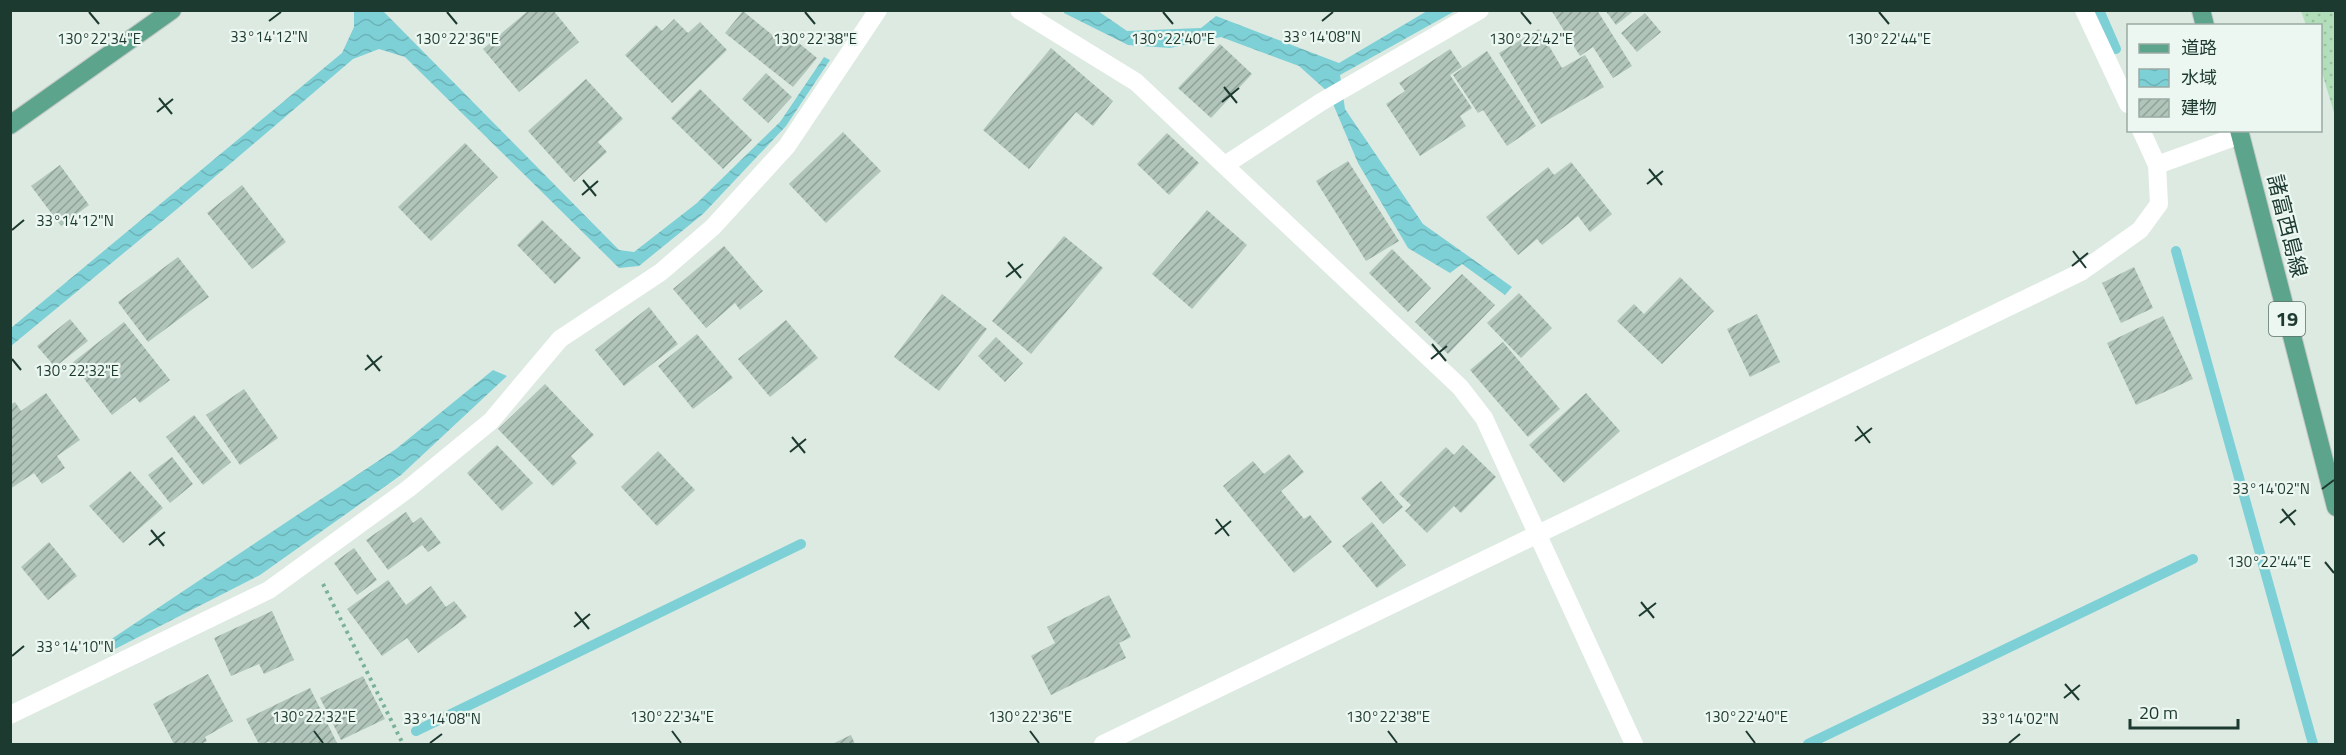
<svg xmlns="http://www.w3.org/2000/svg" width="2346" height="755" viewBox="0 0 2346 755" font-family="'Titillium Web','Noto Sans JP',sans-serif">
	<defs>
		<pattern id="grass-dots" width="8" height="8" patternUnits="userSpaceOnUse" patternTransform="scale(1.5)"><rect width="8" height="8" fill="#b2deba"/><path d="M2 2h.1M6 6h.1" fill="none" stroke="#99bfa0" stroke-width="1.8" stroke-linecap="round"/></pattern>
		<pattern id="water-waves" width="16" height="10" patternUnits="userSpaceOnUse" patternTransform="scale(1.5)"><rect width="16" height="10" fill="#7dd0d6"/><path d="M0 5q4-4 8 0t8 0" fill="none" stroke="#6cb3b8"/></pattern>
		<pattern id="building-hatch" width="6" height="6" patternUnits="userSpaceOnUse" patternTransform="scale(1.5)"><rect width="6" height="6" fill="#b1c5bb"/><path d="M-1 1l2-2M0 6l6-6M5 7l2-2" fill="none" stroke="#8fa198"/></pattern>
	</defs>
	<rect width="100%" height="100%" fill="#dceae2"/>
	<path fill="url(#grass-dots)" d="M2301,11H2335V116L2321,69L2320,26L2306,25Z"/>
	<g fill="url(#water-waves)">
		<path d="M354,11H383L619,250L634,252L697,203L780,122L824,57L830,60L786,126L703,214L639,266L619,268L405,57L379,49L353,59L177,209L11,346V328L342,53L354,27Z"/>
		<path d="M1064,11H1098L1127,31L1201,28L1216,16L1339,63L1427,11H1455L1340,75L1345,109L1423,224L1512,287L1505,295L1462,264L1450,273L1408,248L1358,163L1328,92L1299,66L1221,37L1170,48L1128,45L1064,13Z"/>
		<path d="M493,370L507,376L401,475L260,575L115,649L107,642L396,449Z"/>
	</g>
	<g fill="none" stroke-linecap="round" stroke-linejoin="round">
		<g stroke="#7dd0d6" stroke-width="10">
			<path d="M2099,10L2116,49"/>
			<path d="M2176,251L2313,744"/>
			<path d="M416,731L801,544"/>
			<path d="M1808,744L2193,559"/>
		</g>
	</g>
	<g fill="url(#building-hatch)">
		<path d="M529,10H553L579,42L519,92L483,49Z"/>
		<path d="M1551,10H1597L1632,66L1613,78L1593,47L1580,56Z"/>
		<path d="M1605,10H1635L1616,25Z"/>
		<path d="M743,11L776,38L783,30L817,58L793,87L725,33Z"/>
		<path d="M1645,13L1661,32L1637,52L1621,33Z"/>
		<path d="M674,19L688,33L700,22L727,50L672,103L625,55L656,25L662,31Z"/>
		<path d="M1539,29L1562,68L1585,55L1604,87L1541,124L1499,53Z"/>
		<path d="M1220,44L1252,74L1211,118L1178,88Z"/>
		<path d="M1051,48L1113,101L1093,126L1076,112L1029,169L983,130Z"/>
		<path d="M1450,49L1462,67L1450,75L1472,108L1460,116L1466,126L1420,156L1386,104L1405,91L1399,83Z"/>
		<path d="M1487,51L1536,126L1507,146L1483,110L1478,113L1453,75Z"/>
		<path d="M766,73L792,97L768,123L742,99Z"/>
		<path d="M586,79L623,119L598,142L607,152L574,182L528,131Z"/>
		<path d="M700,89L752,140L723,169L671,118Z"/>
		<path d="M843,132L881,171L826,223L789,184Z"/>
		<path d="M1167,133L1199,163L1169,195L1137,164Z"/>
		<path d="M465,143L498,177L431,241L398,207Z"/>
		<path d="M1348,161L1399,241L1366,261L1316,181Z"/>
		<path d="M1571,162L1612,214L1590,232L1578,216L1542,245L1537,239L1518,255L1486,217L1548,167L1554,175Z"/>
		<path d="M60,165L89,205L61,226L31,186Z"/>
		<path d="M242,185L286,242L252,269L207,213Z"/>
		<path d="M1207,210L1247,245L1192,309L1152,274Z"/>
		<path d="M542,220L581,258L555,284L517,245Z"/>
		<path d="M1064,236L1103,268L1031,354L992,321Z"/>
		<path d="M724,246L763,291L740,310L735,303L706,328L673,289Z"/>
		<path d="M1392,249L1431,288L1408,312L1369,273Z"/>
		<path d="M178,257L209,297L148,342L118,302Z"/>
		<path d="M2134,267L2153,308L2121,323L2102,283Z"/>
		<path d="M1462,274L1495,305L1448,354L1415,322Z"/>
		<path d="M1680,277L1714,311L1662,364L1617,321L1634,304L1644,314Z"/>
		<path d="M1519,293L1552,328L1521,358L1487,323Z"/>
		<path d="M942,294L987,329L939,391L894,357Z"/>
		<path d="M649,307L678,344L624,386L595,350Z"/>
		<path d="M1757,314L1780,362L1750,377L1727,329Z"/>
		<path d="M2163,316L2193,379L2136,405L2107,343Z"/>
		<path d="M70,319L88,341L55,367L37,346Z"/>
		<path d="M786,320L818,358L770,397L738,359Z"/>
		<path d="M124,322L170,380L140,403L135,397L112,415L72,363Z"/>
		<path d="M697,334L733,378L693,409L658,366Z"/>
		<path d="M996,337L1023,363L1005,382L978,356Z"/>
		<path d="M1503,342L1560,409L1528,437L1470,370Z"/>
		<path d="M545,384L594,435L571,456L577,463L553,486L498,429Z"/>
		<path d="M244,389L278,438L240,465L206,415Z"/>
		<path d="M46,393L80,440L57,456L65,468L42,484L34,473L10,489V405L15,402L21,411Z"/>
		<path d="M1586,393L1620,431L1564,483L1529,445Z"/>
		<path d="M194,415L231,462L203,485L166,437Z"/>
		<path d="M497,445L533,483L502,511L467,473Z"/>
		<path d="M1463,445L1496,477L1461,513L1454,506L1427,533L1405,511L1411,505L1399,494L1446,447L1454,455Z"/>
		<path d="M658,451L695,490L657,526L621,487Z"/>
		<path d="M1289,454L1304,472L1281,491L1304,519L1310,515L1332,542L1294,573L1223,486L1253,461L1264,474Z"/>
		<path d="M172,457L193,484L170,503L148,475Z"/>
		<path d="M130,471L163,508L123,543L89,506Z"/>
		<path d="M1381,481L1403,507L1383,524L1361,498Z"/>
		<path d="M406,512L413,523L421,517L441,543L428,552L422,545L388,570L366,540Z"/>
		<path d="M1372,522L1406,565L1377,588L1342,546Z"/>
		<path d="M49,542L77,576L48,600L21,567Z"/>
		<path d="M354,548L377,580L357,595L334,563Z"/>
		<path d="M388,580L406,605L431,586L446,607L454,601L467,617L418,653L407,638L382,656L347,609Z"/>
		<path d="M1109,595L1131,637L1119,643L1126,658L1051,695L1031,656L1055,643L1047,627Z"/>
		<path d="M272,611L294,660L264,674L259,664L231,676L214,638Z"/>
		<path d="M208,674L233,721L205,737L207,741L201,744H174L153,704Z"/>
		<path d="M363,676L385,719L341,740L320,698Z"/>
		<path d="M310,688L337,743L272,744L270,742L259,744L246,719Z"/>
		<path d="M851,735L855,744H832Z"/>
	</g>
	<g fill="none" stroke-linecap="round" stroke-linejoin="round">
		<defs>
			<g id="major">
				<path d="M2201,10L2205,26"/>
				<path d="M10,125L172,10"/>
				<path d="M2239,130L2336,507"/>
			</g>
		</defs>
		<use href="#major" stroke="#c0c8c5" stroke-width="20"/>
		<path stroke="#79b19a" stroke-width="4" stroke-dasharray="3 4.5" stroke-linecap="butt" d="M323,584L403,744"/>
		<g stroke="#fff" stroke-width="18">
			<path d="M1019,10L1136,82L1460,387L1484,418L1634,744"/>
			<path d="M2084,10L2128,104"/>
			<path d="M1225,165L1321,102L1480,10"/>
			<path d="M2157,165L2240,135"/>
			<path d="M10,715L269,590L408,489L491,421L560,339L661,272L713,227L787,146L878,10"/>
			<path d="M1103,744L2081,272L2140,230L2159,204L2157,165L2141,130"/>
		</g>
		<use href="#major" stroke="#5ca48b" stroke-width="18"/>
	</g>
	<path fill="none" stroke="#1d3a30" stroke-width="2" d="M89,12L99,24M447,12L457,24M805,12L815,24M1163,12L1173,24M1521,12L1531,24M1879,12L1889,24M269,21L281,12M1322,21L1333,12M1224,87L1237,103M159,98L172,114M1222,102L1239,88M157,112L173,99M1649,169L1662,185M583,180L596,196M1647,184L1663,171M582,195L598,181M12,230L24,220M2073,251L2086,268M1008,262L1021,278M2072,266L2088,253M1006,277L1023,264M1432,344L1446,361M367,355L380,371M12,359L21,370M1431,359L1447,346M365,370L382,356M1857,426L1870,443M792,437L805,453M1855,441L1872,428M790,452L806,439M2322,489L2334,480M2282,509L2295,525M1216,519L1229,536M2280,523L2296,510M151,530L164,546M1215,534L1231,521M149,545L165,532M2325,562L2334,573M1641,602L1654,618M575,612L589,629M1639,616L1656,603M574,627L590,614M12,656L24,646M2065,684L2079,700M2064,698L2080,685M314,731L323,743M672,731L681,743M1030,731L1039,743M1388,731L1397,743M1746,731L1755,743M430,743L442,734M2009,743L2020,734"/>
	<g text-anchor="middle" stroke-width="4.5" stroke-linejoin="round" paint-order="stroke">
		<rect fill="#ecf7f1" stroke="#5b736a" stroke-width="1.5" x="2269" y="302" width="36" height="34" rx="4.5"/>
		<g font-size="20" font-weight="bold" fill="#1d3a30">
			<text x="2287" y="326">19</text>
		</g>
		<g font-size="21" fill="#1d3a30" stroke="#ecf7f1">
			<text transform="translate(2287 226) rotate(76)" y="7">諸富西島線</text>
		</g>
	</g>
	<g font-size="15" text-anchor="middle" fill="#1d3a30" stroke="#ecf7f1" stroke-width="4.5" stroke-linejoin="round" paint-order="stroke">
		<text x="269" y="42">33°14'12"N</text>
		<text x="1322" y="42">33°14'08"N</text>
		<text x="815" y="44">130°22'38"E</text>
		<text x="1531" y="44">130°22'42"E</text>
		<text x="1889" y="44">130°22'44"E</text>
		<text x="99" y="44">130°22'34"E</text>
		<text x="457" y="44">130°22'36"E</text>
		<text x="1173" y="44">130°22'40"E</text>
		<text x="75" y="226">33°14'12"N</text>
		<text x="77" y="376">130°22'32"E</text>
		<text x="2271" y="494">33°14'02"N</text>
		<text x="2269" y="567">130°22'44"E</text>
		<text x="75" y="652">33°14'10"N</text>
		<text x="314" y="722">130°22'32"E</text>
		<text x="672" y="722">130°22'34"E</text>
		<text x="1030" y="722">130°22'36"E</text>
		<text x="1388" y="722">130°22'38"E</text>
		<text x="1746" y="722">130°22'40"E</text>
		<text x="442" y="724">33°14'08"N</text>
		<text x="2020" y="724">33°14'02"N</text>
	</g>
	<rect width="2346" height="755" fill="none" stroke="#1d3a30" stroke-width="24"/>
	<rect x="2127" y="24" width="195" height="108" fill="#ecf7f1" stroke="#99aba4" stroke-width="1.5"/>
	<rect x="2139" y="44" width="30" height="9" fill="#5ca48b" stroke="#99aba4" stroke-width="1.5"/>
	<text x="2181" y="54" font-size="18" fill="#1d3a30">道路</text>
	<rect x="2139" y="69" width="30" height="18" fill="url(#water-waves)" stroke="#99aba4" stroke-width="1.5"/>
	<text x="2181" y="84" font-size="18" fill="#1d3a30">水域</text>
	<rect x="2139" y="99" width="30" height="18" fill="url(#building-hatch)" stroke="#99aba4" stroke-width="1.5"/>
	<text x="2181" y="114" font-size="18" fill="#1d3a30">建物</text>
	<path d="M2130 719v9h108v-9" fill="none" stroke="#1d3a30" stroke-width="3"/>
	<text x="2139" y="719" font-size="18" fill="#1d3a30" stroke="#ecf7f1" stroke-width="4.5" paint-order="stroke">20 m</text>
</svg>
